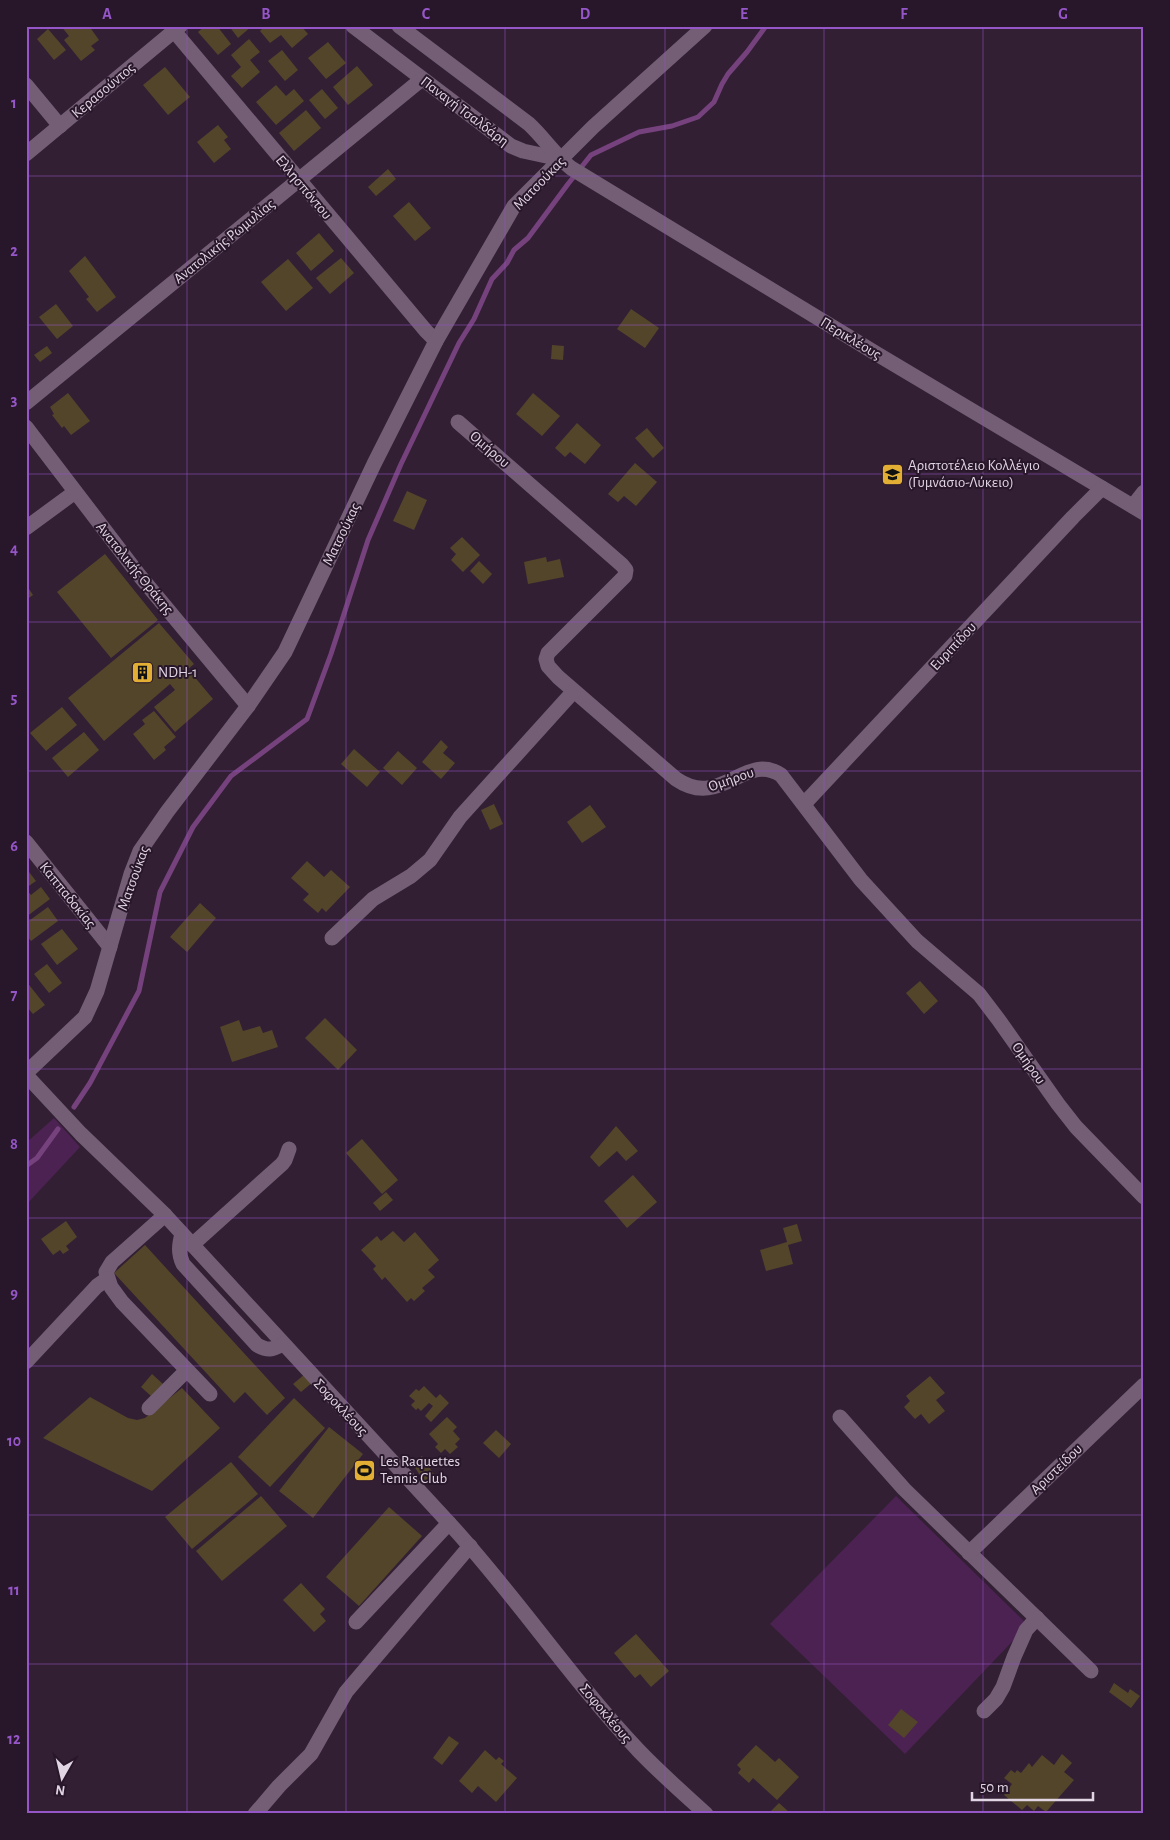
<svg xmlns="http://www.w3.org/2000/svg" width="1170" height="1840" viewBox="0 0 1170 1840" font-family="'Alegreya Sans',sans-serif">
	<rect width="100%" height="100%" fill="#321f34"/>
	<g fill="#4c2252">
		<path d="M54,1118L80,1147L26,1205V1143Z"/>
		<path d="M896,1496L1028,1625L905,1754L770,1624Z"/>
	</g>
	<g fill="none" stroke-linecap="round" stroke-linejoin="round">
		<g stroke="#76427d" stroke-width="5">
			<path d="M74,1107L90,1083L139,991L160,892L193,827L231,776L307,719L331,654L368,540L401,464L459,343L474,319L492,279L507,263L514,250L528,238L568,184L591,155L639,132L672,126L698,117L714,102L722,84L728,74L747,52L766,26"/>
			<path d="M26,1166L37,1158L58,1129"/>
		</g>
	</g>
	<g fill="#53452a">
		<path d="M61,26H89L99,40L91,46L95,50L81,61L64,40L69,36Z"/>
		<path d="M205,26H217L231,44L218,55L198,32Z"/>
		<path d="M229,26H252L238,38Z"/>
		<path d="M265,26H285L288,29L291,26H301L308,34L292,48L281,35L270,43L260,31Z"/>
		<path d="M48,29L66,50L54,60L37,39Z"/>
		<path d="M249,39L260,52L250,60L260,72L242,88L231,76L241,67L231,55Z"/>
		<path d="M328,42L346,63L326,79L308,58Z"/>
		<path d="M282,50L298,70L285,81L268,61Z"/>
		<path d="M357,66L373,85L348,105L333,87Z"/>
		<path d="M165,67L190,97L168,115L143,85Z"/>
		<path d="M276,85L286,96L294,89L304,101L276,125L256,102Z"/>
		<path d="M322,89L338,108L325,119L309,100Z"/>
		<path d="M306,110L321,128L294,151L279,133Z"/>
		<path d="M218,125L228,137L224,140L231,149L214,163L197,142Z"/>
		<path d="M388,169L396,179L376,196L368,187Z"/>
		<path d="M409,202L431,228L415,241L393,216Z"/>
		<path d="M319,233L334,251L311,271L296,253Z"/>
		<path d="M85,256L116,297L97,312L86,299L89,297L69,271Z"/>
		<path d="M341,258L354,273L330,294L316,278Z"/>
		<path d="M288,259L313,288L286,311L261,282Z"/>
		<path d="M56,304L73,326L57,339L39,317Z"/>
		<path d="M631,309L659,328L645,348L617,329Z"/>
		<path d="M552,345L564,346L563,360L551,359Z"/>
		<path d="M47,346L52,353L40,362L34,355Z"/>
		<path d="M68,393L90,421L71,435L64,426L62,428L52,415L54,414L50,407Z"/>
		<path d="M533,393L560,416L542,436L516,414Z"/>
		<path d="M577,423L601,445L585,464L570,452L565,457L555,448Z"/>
		<path d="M647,428L664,448L653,458L635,438Z"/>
		<path d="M635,463L657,482L636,506L624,496L618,502L608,494Z"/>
		<path d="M407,491L427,500L414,530L393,521Z"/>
		<path d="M462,537L480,555L463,572L451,560L456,554L450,548Z"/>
		<path d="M105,554L158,620L111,658L57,592Z"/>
		<path d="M546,557L547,562L560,559L564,577L528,584L524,562Z"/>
		<path d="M479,561L492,574L483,584L470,571Z"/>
		<path d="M29,589L33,595L26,600V590Z"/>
		<path d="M159,623L194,664L188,669L213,699L175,732L154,707L175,690L170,684L104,741L68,698Z"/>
		<path d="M62,707L77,725L46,751L30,733Z"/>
		<path d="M154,711L176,737L164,747L166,750L154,760L133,734L145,724L142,720Z"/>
		<path d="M84,732L99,750L68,777L52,758Z"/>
		<path d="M441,740L448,747L443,753L455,763L441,779L422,762Z"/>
		<path d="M354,749L380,772L367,787L341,764Z"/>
		<path d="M398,751L417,768L402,785L383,768Z"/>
		<path d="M494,804L503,824L490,830L481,810Z"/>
		<path d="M590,805L606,827L582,843L567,822Z"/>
		<path d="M307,861L324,877L331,870L350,887L326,912L322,908L318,913L303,900L309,894L291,878Z"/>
		<path d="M26,868L36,881L26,888Z"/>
		<path d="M41,887L50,899L26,917V889L31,895Z"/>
		<path d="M200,903L216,918L187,952L170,937Z"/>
		<path d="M48,907L58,921L31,941L26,935V923Z"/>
		<path d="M62,929L78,949L57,965L41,944Z"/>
		<path d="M47,964L62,983L49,993L34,974Z"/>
		<path d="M26,981L45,1005L33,1014L26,1006Z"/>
		<path d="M920,981L938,1001L924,1014L906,993Z"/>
		<path d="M325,1018L357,1050L338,1070L305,1038Z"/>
		<path d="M239,1020L243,1031L260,1026L263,1033L272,1030L278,1047L232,1062L220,1027Z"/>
		<path d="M616,1126L638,1151L626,1161L617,1151L599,1167L590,1157Z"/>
		<path d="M362,1139L398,1180L382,1194L346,1153Z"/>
		<path d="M633,1175L657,1202L627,1228L604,1201Z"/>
		<path d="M386,1192L393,1200L380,1211L373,1203Z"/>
		<path d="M66,1221L77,1237L66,1246L69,1250L63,1254L60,1250L53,1255L41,1239Z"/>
		<path d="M797,1224L802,1241L788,1245L793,1264L766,1271L760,1250L787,1242L783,1228Z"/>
		<path d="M393,1231L404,1242L415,1232L439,1260L428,1270L435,1277L422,1288L425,1291L414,1301L411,1298L407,1302L385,1277L382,1280L373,1269L376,1266L361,1250L377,1236L381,1241Z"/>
		<path d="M145,1245L285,1398L267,1415L245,1392L234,1403L114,1273Z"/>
		<path d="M152,1374L163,1384L151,1396L141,1387Z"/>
		<path d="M305,1374L313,1382L301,1392L293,1384Z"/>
		<path d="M930,1376L945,1393L936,1400L945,1411L929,1424L921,1414L915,1419L904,1407L910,1401L906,1396Z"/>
		<path d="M424,1386L436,1398L440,1394L449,1403L431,1422L425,1416L433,1406L429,1403L421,1411L418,1408L416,1410L411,1405L415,1401L409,1396L416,1389L419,1391Z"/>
		<path d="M182,1388L220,1428L152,1491L43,1438L90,1397L128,1418L137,1420L145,1418Z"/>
		<path d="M294,1398L325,1428L270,1487L238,1457Z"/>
		<path d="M447,1417L457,1427L453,1431L460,1439L455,1444L458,1447L450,1454L445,1449L441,1453L435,1447L438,1444L429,1434Z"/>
		<path d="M329,1427L363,1454L313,1518L279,1491Z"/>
		<path d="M496,1430L511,1444L499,1458L483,1443Z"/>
		<path d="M422,1456L435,1476L425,1483L412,1463Z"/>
		<path d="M231,1462L258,1494L192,1549L165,1517Z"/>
		<path d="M261,1496L287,1526L222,1581L196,1551Z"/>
		<path d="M389,1507L422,1536L359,1606L326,1577Z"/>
		<path d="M301,1583L325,1609L320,1614L326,1621L314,1632L283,1600Z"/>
		<path d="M636,1634L669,1671L651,1687L640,1674L635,1678L614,1653Z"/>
		<path d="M1114,1683L1128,1693L1130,1689L1140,1696L1131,1708L1109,1692Z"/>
		<path d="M901,1709L918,1722L904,1738L888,1725Z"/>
		<path d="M449,1736L459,1743L442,1765L433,1758Z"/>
		<path d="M756,1745L775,1762L779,1758L799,1777L777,1800L753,1778L749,1783L738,1773L741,1769L737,1765Z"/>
		<path d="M485,1750L496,1760L499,1757L504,1761L501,1764L517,1778L496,1802L478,1786L472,1793L459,1781Z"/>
		<path d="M1062,1754L1072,1763L1064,1772L1074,1780L1046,1812L1038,1806L1034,1811L1027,1805L1022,1810L1004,1795L1012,1784L1004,1778L1011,1770L1015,1773L1017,1770L1021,1773L1029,1763L1032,1767L1042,1755L1054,1765Z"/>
		<path d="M779,1803L789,1812L787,1814H774L771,1811Z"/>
	</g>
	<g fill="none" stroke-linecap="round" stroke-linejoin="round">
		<g stroke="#735e76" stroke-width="15">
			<path d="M353,26L511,146L523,151L560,159"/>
			<path d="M399,26L529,124C544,138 555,155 571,168L877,354L1144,513"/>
			<path d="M174,31L426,331L436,341"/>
			<path d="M26,85L60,126"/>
			<path d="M26,154L180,26"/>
			<path d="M26,403L422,79"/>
			<path d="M458,422L622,565L626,570L625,576L548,653L546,659L548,666L558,677L676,779C721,810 745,751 781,775L861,880L917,941L979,994L998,1019L1058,1104L1076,1127L1144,1197"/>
			<path d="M26,427L139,575L248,706"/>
			<path d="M1133,506L1144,492"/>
			<path d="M26,528L75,492"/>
			<path d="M804,804L1073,517L1102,488"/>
			<path d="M26,842L110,947"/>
			<path d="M332,938L373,899L411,876L430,860L460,817L573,692"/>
			<path d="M26,1073L85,1017L97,991L131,874L140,851L167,812L248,706L285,652L374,464L436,341L514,206L593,127L705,26"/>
			<path d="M26,1075L81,1134L165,1215L449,1523C516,1596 571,1679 639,1751C660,1773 683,1793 706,1814"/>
			<path d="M165,1215L112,1262L106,1272L111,1287L122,1302L210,1394"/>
			<path d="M182,1234C179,1245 178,1253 183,1264L257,1345C268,1351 272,1350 283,1344"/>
			<path d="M192,1245L282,1164L285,1160L289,1149"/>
			<path d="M26,1362L97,1286L107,1279"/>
			<path d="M149,1408L186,1371"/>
			<path d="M840,1417L904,1489L1091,1671"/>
			<path d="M969,1553L1144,1385"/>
			<path d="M356,1622L449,1523"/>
			<path d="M984,1711L996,1699L1003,1687L1014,1657L1026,1630L1037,1618"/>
			<path d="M255,1814L279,1786L311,1754L346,1692L470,1546"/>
		</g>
	</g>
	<path fill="none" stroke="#9556c8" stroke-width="1" stroke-opacity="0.55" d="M187,26V1814M346,26V1814M505,26V1814M665,26V1814M824,26V1814M983,26V1814M26,176H1144M26,325H1144M26,474H1144M26,622H1144M26,771H1144M26,920H1144M26,1069H1144M26,1218H1144M26,1366H1144M26,1515H1144M26,1664H1144"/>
	<defs>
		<symbol id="school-square" viewBox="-11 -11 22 22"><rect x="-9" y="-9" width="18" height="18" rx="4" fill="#e2ae34" stroke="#28162a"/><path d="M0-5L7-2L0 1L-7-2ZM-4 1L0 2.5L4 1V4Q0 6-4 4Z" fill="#111"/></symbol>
		<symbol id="building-square" viewBox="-11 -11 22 22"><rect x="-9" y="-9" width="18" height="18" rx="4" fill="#e2ae34" stroke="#28162a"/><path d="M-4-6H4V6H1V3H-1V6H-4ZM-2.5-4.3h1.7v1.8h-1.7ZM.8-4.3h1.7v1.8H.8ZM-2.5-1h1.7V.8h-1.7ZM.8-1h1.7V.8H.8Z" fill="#111"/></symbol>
		<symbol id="stadium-square" viewBox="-11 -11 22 22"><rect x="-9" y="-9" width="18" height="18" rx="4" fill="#e2ae34" stroke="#28162a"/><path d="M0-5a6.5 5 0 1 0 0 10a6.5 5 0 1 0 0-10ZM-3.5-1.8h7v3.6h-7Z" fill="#111"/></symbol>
	</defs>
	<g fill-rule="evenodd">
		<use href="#school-square" x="880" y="462" width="25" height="25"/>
		<use href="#building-square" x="130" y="660" width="25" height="25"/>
		<use href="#stadium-square" x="352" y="1458" width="25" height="25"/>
	</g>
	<g text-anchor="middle" stroke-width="4" stroke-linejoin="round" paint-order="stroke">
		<g font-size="15" fill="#e2d5e3" stroke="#28162a">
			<text transform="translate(103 90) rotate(-40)" y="5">Κερασούντος</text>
			<text transform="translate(465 111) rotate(37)" y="5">Παναγή Τσαλδάρη</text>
			<text transform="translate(539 183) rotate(-46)" y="5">Ματσούκας</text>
			<text transform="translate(304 187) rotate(50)" y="5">Ελλησπόντου</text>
			<text transform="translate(224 241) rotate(-39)" y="5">Ανατολικής Ρωμυλίας</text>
			<text transform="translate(851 338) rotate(31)" y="5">Περικλέους</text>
			<text transform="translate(490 449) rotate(41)" y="5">Ομήρου</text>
			<text transform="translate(341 534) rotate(-64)" y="5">Ματσούκας</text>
			<text transform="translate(135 568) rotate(51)" y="5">Ανατολικής Θράκης</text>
			<text transform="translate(953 646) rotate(-47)" y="5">Ευριπίδου</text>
			<text transform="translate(731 779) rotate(-19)" y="5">Ομήρου</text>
			<text transform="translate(133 878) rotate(-70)" y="5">Ματσούκας</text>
			<text transform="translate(68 895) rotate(51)" y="5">Καππαδοκίας</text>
			<text transform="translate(1029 1063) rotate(55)" y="5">Ομήρου</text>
			<text transform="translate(341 1407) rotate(47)" y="5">Σοφοκλέους</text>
			<text transform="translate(1056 1469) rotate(-44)" y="5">Αριστείδου</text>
			<text transform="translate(606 1713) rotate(50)" y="5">Σοφοκλέους</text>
		</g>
		<g font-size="15" fill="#e2d5e3" stroke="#28162a" text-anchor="start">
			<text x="908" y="470">Αριστοτέλειο Κολλέγιο<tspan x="908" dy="17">(Γυμνάσιο-Λύκειο)</tspan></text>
			<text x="158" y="677">NDH-1</text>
			<text x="380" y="1466">Les Raquettes<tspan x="380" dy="17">Tennis Club</tspan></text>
		</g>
	</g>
	<rect width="1170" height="1840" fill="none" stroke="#28162a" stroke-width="55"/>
	<g transform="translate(62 1778) rotate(188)" stroke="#28162a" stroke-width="4" paint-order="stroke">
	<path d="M0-4L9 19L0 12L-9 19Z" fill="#e2d5e3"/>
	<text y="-8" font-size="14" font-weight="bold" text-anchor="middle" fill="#e2d5e3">N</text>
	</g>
	<path d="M972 1792v8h121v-8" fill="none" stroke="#e2d5e3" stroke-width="2.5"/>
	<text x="980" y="1792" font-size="15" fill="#e2d5e3" stroke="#28162a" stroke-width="4" paint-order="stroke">50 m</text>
	<rect x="28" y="28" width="1114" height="1784" fill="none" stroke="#9556c8" stroke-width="2"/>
	<g font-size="16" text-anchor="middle" font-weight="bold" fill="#9556c8">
		<text x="107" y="19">A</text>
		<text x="266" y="19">B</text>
		<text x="426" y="19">C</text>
		<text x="585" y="19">D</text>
		<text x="744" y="19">E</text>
		<text x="904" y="19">F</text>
		<text x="1063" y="19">G</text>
		<text x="14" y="108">1</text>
		<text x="14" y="256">2</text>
		<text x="14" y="405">3</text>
		<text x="14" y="554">4</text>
		<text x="14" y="703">5</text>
		<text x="14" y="851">6</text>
		<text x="14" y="1000">7</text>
		<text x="14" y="1149">8</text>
		<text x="14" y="1298">9</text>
		<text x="14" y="1446">10</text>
		<text x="14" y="1595">11</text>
		<text x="14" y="1744">12</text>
	</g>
</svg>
